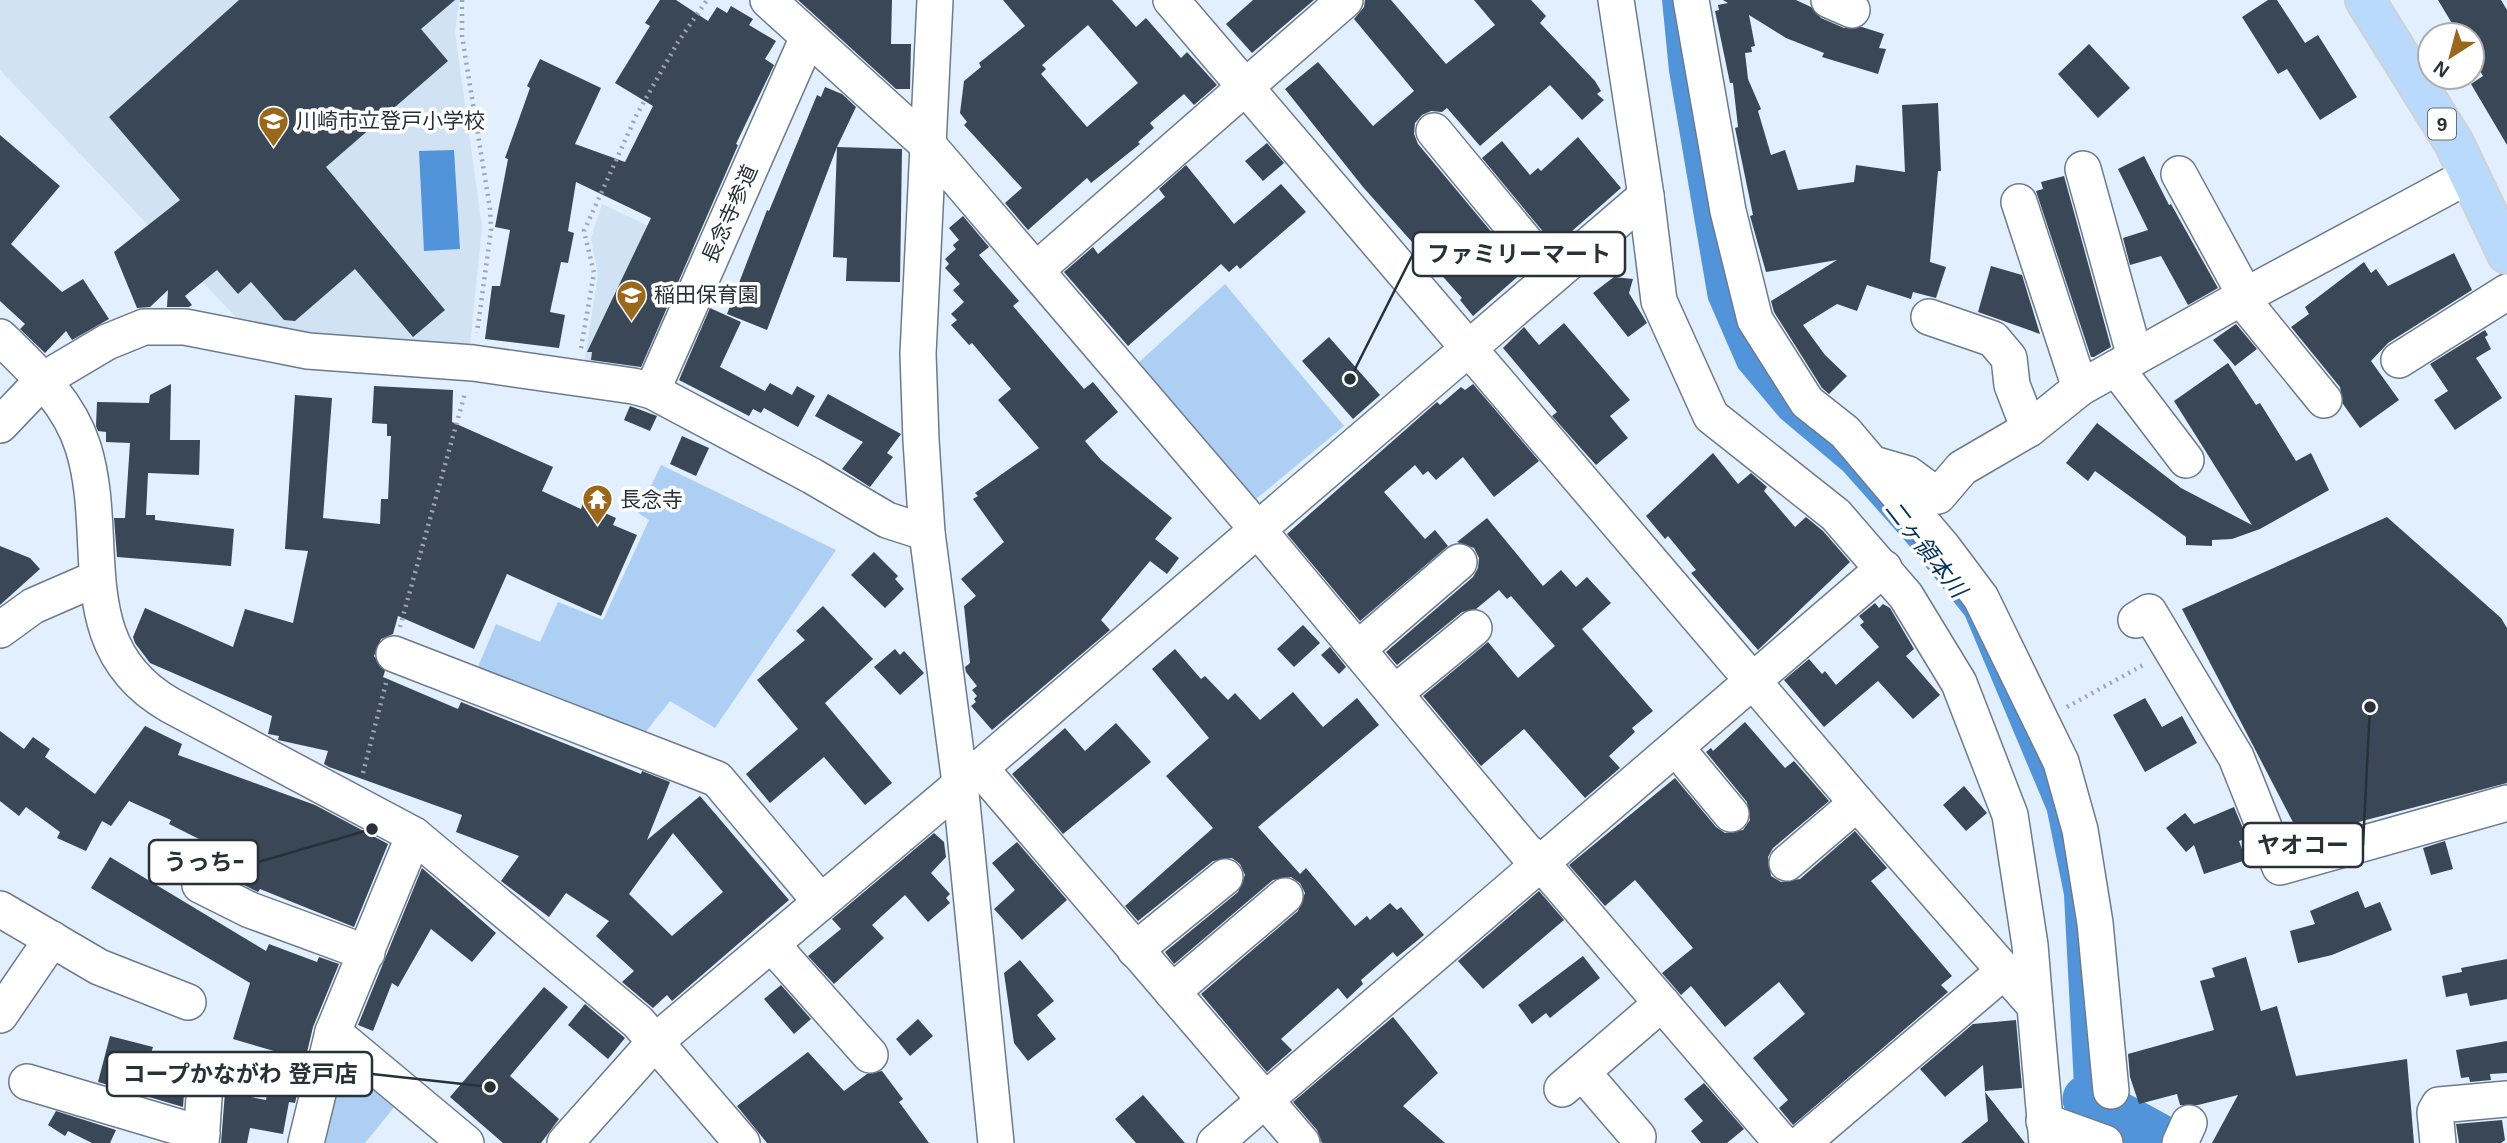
<svg xmlns="http://www.w3.org/2000/svg" width="2507" height="1143" viewBox="0 0 2507 1143" font-family="Arial,'Noto Sans JP',sans-serif">
	<rect width="100%" height="100%" fill="#e1effe"/>
	<g fill="#d0e2f4">
		<path d="M0,0H459L455,32L482,227L470,346L312,336L236,317L0,70Z"/>
		<path d="M602,204L703,252L648,378L583,370L598,275L591,238Z"/>
	</g>
	<g fill="#adcff4">
		<path d="M1225,284L1344,426L1256,499L1137,364Z"/>
		<path d="M661,465L836,550L715,728L670,701L641,738L475,674L496,624L540,642L558,602L603,620L649,520L638,513Z"/>
		<path d="M345,1062L395,1106L365,1143H318L341,1063Z"/>
	</g>
	<g fill="#5294da">
		<path d="M1662,0H1680L1724,260L1936,549L2062,796L2107,1095L2114,1122V1143H2077L2064,895L2047,811L1965,616L1907,543L1843,471L1780,418L1738,368L1708,299L1669,71Z"/>
		<path d="M454,150L460,249L424,251L419,151Z"/>
	</g>
	<g fill="none" stroke-linecap="round" stroke-linejoin="round">
		<path stroke="#5294da" stroke-width="49" d="M2087,1099L2168,1143"/>
	</g>
	<g fill="#3a4756" fill-rule="evenodd">
		<path d="M239,0H455L421,29L448,61L326,167L445,310L413,337L355,269L295,321L284,320L251,282L238,294L217,270L185,296L192,305L189,307H167L168,290L150,307L137,308L114,252L180,200L109,117Z"/>
		<path d="M660,0H676L708,21L717,7L727,13L731,6L753,19L749,25L776,41L765,59L774,65L736,144L738,145L641,367L591,360L592,352H587L651,218L576,182L568,231L574,233L568,263L561,262L550,312L565,315L559,348L485,339L492,286H500L510,230L495,227L508,159L505,158L530,88L527,86L540,59L601,88L575,144L625,162L653,106L615,83L650,26L645,23Z"/>
		<path d="M798,0H892L891,44H911L910,89H896Z"/>
		<path d="M1003,0H1112L1136,27L1146,18L1181,58L1187,52L1217,85L1194,105L1184,94L1150,123L1154,128L1138,142L1140,144L1091,183L1087,178L1028,230L1005,203L1022,188L964,125L967,122L960,113L964,81L981,67L979,63L1025,26ZM1088,25L1138,83L1087,127L1041,74L1046,69L1042,65Z"/>
		<path d="M1253,0H1314L1252,53L1226,24Z"/>
		<path d="M1365,0H1391L1446,64L1495,25L1474,0H1531L1546,16L1540,23L1595,81L1601,91L1597,94L1604,100L1582,120L1550,85L1480,146L1447,108L1442,112L1431,111L1422,115L1415,123L1414,134L1418,144L1524,271L1473,316L1460,300L1462,298L1363,187L1285,89L1318,62L1373,126L1414,91L1354,19L1364,7Z"/>
		<path d="M1723,0H1796L1811,7L1821,18L1844,28L1862,27L1884,34L1879,48L1886,49L1878,74L1822,57L1824,53L1786,38L1749,15L1755,46L1751,47L1752,52L1745,53L1748,79L1761,109L1758,111L1771,155L1785,150L1798,190L1854,182L1856,165L1905,172L1902,105L1938,103L1941,171H1938L1930,262L1946,267L1936,298L1913,292L1911,299L1867,285L1857,311L1837,304L1803,325L1825,355L1847,376L1829,394L1822,388L1774,312L1771,301L1837,260L1766,272L1750,216L1753,215L1735,128L1738,127L1733,83H1730L1715,11L1719,10L1718,5L1728,3Z"/>
		<path d="M2268,0H2277L2305,43L2318,35L2357,97L2320,120L2287,69L2278,74L2242,17Z"/>
		<path d="M2438,0H2501L2507,10V145L2471,84L2483,76L2472,57V35H2459Z"/>
		<path d="M2089,44L2130,88L2098,118L2058,74Z"/>
		<path d="M825,87L842,94L856,107L837,147L902,149L900,282L846,281L847,258L833,257L837,147L767,330L727,314L767,210L769,211L817,95L821,97Z"/>
		<path d="M0,135L60,186L11,244L62,292L83,279L109,319L72,340L66,331L45,353L20,329L25,324L0,301Z"/>
		<path d="M1578,137L1621,188L1555,246L1482,158L1502,141L1530,175L1538,168L1541,171Z"/>
		<path d="M1267,143L1284,163L1263,181L1245,161Z"/>
		<path d="M2144,156L2169,205L2171,204L2218,288L2188,305L2161,256L2130,265L2123,238L2148,230L2118,169Z"/>
		<path d="M1186,165L1234,224L1281,184L1306,212L1240,269L1237,265L1229,272L1221,264L1128,346L1064,272L1093,247L1098,254L1165,197L1159,189Z"/>
		<path d="M2064,176L2111,347L2094,357H2091L2036,191L2043,189L2041,182Z"/>
		<path d="M963,216L989,247L979,255L1019,301L1013,306L1084,389L1093,382L1118,412L1085,441L1101,460L1172,518L1155,539L1179,558L1167,574L1150,561L1101,620L1110,630L992,730L971,706L976,702L974,699L977,696L972,690L977,686L966,672L965,667L970,663L964,606L976,596L961,579L1004,542L973,499L978,496L975,493L1039,448L998,400L1011,389L972,343L969,345L951,325L957,320L951,314L964,302L953,290L960,284L945,268L949,264L945,259L956,249L953,245L959,240L949,228Z"/>
		<path d="M2454,253L2472,290L2388,343L2371,361L2399,400L2360,428L2343,404L2340,387L2291,327L2309,314L2305,307L2364,262L2371,273L2376,269L2388,286Z"/>
		<path d="M1991,266L2022,275L2040,334L1978,312Z"/>
		<path d="M1614,277L1633,279L1629,293L1647,323L1628,337L1593,293Z"/>
		<path d="M710,308L741,322L720,367L765,391L770,383L792,395L797,386L815,396L798,427L764,408L761,413L753,409L749,416L679,380Z"/>
		<path d="M1564,323L1630,400L1610,416L1628,438L1596,465L1552,416L1557,412L1503,348L1524,327L1539,345Z"/>
		<path d="M2236,324L2257,349L2235,366L2213,340Z"/>
		<path d="M2485,330L2488,335L2485,337L2491,349L2476,358L2502,398L2455,430L2434,400L2448,391L2430,364Z"/>
		<path d="M1329,337L1380,395L1353,419L1302,361Z"/>
		<path d="M2228,363L2256,405L2260,403L2296,461L2311,453L2329,490L2260,529L2232,539L2212,540V546L2186,545V537L2095,471L2088,481L2066,463L2097,423L2181,488L2252,525L2174,401Z"/>
		<path d="M171,384L170,440H200L199,475L148,473L146,515H155V520L234,529L231,566L117,557L114,518H125L130,443L106,442V432L98,431L96,426L97,402L149,403L150,395Z"/>
		<path d="M1473,384L1539,461L1494,497L1463,457L1436,480L1428,471L1423,475L1415,465L1384,492L1425,539L1435,530L1448,546L1360,621L1287,534L1437,402L1440,405L1461,387L1465,390Z"/>
		<path d="M374,386L453,390L452,422L553,467L542,491L581,509L583,503L616,518L613,525L637,535L601,616L507,574L474,649L398,616L393,634L381,639L374,656L385,671L383,677L458,709L461,702L641,774L642,771L670,782L647,840L700,796L789,900L672,1001L667,995L653,1008L622,982L634,971L596,936L609,921L566,893L549,917L501,881L519,856L456,832L462,815L329,767L324,764L328,751L278,740L279,736L268,734L272,716L150,663L135,643L133,637L145,608L233,647L245,609L293,623L308,551L285,549L295,395L332,398L323,518L380,524L381,499H388L391,436H387V424L372,423ZM673,833L723,892L672,936L629,894Z"/>
		<path d="M828,394L901,434L887,453L893,457L870,487L842,469L863,442L815,416Z"/>
		<path d="M630,406L657,416L650,431L624,420Z"/>
		<path d="M682,436L709,448L696,476L670,464Z"/>
		<path d="M1713,453L1738,484L1751,473L1767,487L1764,491L1795,527L1806,517L1823,531L1850,562L1758,650L1691,573L1696,570L1668,536L1665,539L1646,516Z"/>
		<path d="M2387,517L2501,618L2507,628V783L2309,835L2296,828L2182,609Z"/>
		<path d="M1487,518L1543,586L1561,570L1576,587L1587,577L1611,603L1582,629L1653,711L1632,728L1635,732L1609,756L1620,768L1585,798L1524,729L1481,766L1423,696L1488,642L1518,678L1555,646L1511,596L1507,599L1499,590L1476,609L1462,612L1397,665L1386,652L1473,577L1478,568L1479,558L1474,548L1457,542Z"/>
		<path d="M0,546L30,558L40,569L0,605Z"/>
		<path d="M874,552L898,576L895,579L904,589L885,608L851,575Z"/>
		<path d="M1875,603L1879,608L1883,604L1890,608L1914,649L1906,656L1940,695L1913,719L1878,681L1824,727L1784,680L1809,659L1822,674L1825,671L1836,685L1879,647L1860,625L1864,622L1859,616Z"/>
		<path d="M823,606L873,659L825,703L892,783L865,805L824,757L770,803L746,774L798,729L757,680L805,640L796,631Z"/>
		<path d="M1303,625L1320,643L1294,667L1277,649Z"/>
		<path d="M1330,647L1346,667L1339,674L1321,655Z"/>
		<path d="M895,649L900,655L904,651L924,673L900,695L874,667Z"/>
		<path d="M1175,649L1201,679L1205,676L1228,700L1235,693L1260,720L1293,692L1323,727L1357,698L1379,725L1258,827L1300,874L1306,868L1355,926L1367,916L1370,920L1390,903L1397,910L1401,907L1424,935L1397,957L1393,952L1361,980L1363,984L1347,999L1338,988L1281,1039L1292,1050L1267,1072L1201,994L1298,911L1305,893L1300,883L1291,877L1273,880L1174,964L1165,952L1238,892L1245,875L1240,864L1232,858L1213,861L1138,921L1125,906L1213,828L1166,776L1209,738L1152,669Z"/>
		<path d="M2145,698L2162,727L2182,716L2197,743L2145,772L2113,715Z"/>
		<path d="M1745,722L1785,768L1794,761L1829,801L1773,848L1768,857L1771,876L1781,882L1800,879L1855,831L1887,868L1871,881L1952,976L1941,985L1948,992L1793,1125L1779,1108L1788,1100L1753,1058L1805,1014L1779,982L1725,1027L1691,986L1681,995L1662,973L1693,948L1635,880L1605,906L1569,865L1675,778L1716,827L1725,833L1743,830L1750,820L1747,802L1706,752L1711,748L1713,751Z"/>
		<path d="M1116,723L1151,762L1063,834L1012,774L1065,728L1085,751Z"/>
		<path d="M145,726L182,744L178,755L315,805L388,844L354,927L260,889L258,892L216,871L225,852L169,824L171,820L129,801L111,826L102,821L86,851L57,838L60,832L26,807L19,816L0,801V731L24,749L33,737L50,749L45,757L95,794Z"/>
		<path d="M1964,786L1987,813L1966,831L1943,805Z"/>
		<path d="M2234,807L2247,838L2239,841L2246,860L2204,874L2194,845L2186,852L2166,828L2185,813L2194,824Z"/>
		<path d="M934,833L944,842L946,857L931,873L950,894L946,898L950,903L928,922L905,895L872,925L884,938L834,984L808,956L841,929L832,919Z"/>
		<path d="M2445,841L2453,869L2431,875L2423,848Z"/>
		<path d="M1017,842L1067,900L1022,940L994,909L1015,890L992,863Z"/>
		<path d="M110,857L266,951L269,944L317,962L319,957L339,964L313,1027L295,1103L289,1102L283,1134L250,1128L247,1143H221L225,1092L266,1100L274,1051L233,1039L250,983L91,888Z"/>
		<path d="M422,868L496,933L472,962L431,929L398,987L392,983L373,1031L358,1025Z"/>
		<path d="M1539,891L1564,920L1483,989L1458,961Z"/>
		<path d="M2358,891L2365,908L2380,902L2392,930L2332,955L2298,963L2290,931L2315,924L2310,911Z"/>
		<path d="M1583,956L1600,978L1550,1018L1546,1013L1532,1024L1518,1005Z"/>
		<path d="M2246,957L2261,1011L2277,1006L2296,1076L2407,1059L2414,1143H2212L2238,1095L2198,1105H2180L2177,1094L2139,1104L2130,1077L2128,1054L2214,1030L2200,981L2215,977L2212,968Z"/>
		<path d="M2507,959V999L2470,1006L2467,993L2446,997L2442,976L2462,972L2461,968Z"/>
		<path d="M1020,960L1054,1001L1037,1015L1056,1039L1028,1061L1014,1043L1004,973Z"/>
		<path d="M781,985L811,1019L794,1034L764,999Z"/>
		<path d="M544,987L568,1007L510,1076L559,1119L541,1143H503L450,1097Z"/>
		<path d="M585,1004L625,1038L608,1059L568,1025Z"/>
		<path d="M1393,1017L1438,1073L1403,1106L1445,1143H1322L1317,1130L1293,1102Z"/>
		<path d="M918,1019L933,1036L910,1056L896,1039Z"/>
		<path d="M2016,1020L2022,1088L1985,1091L1983,1065L1945,1097L1920,1069L1973,1024Z"/>
		<path d="M110,1036L153,1047L151,1053L196,1064L189,1070L185,1080L183,1107L98,1082Z"/>
		<path d="M2507,1041V1073L2490,1074L2491,1080L2470,1082L2469,1077L2461,1078L2456,1050Z"/>
		<path d="M808,1052L844,1091L867,1074L882,1071L903,1099L899,1102L929,1143H767L737,1106Z"/>
		<path d="M1704,1083L1744,1129L1727,1143H1701L1691,1131L1703,1121L1684,1099Z"/>
		<path d="M1985,1092L2025,1143H1961L1988,1121Z"/>
		<path d="M1143,1095L1185,1143H1136L1115,1119Z"/>
		<path d="M56,1111L116,1130L110,1143H92L68,1131L65,1136L48,1125Z"/>
		<path d="M2502,1120L2505,1140L2501,1143H2459L2456,1124Z"/>
	</g>
	<g fill="none" stroke-linecap="round" stroke-linejoin="round">
		<defs>
			<g id="minor">
				<path d="M768,0L930,147L1258,530L1525,850L1542,864L1782,1143"/>
				<path d="M935,0L918,354L921,440L927,533L960,783L996,1143"/>
				<path d="M1171,0L1857,803L2035,1006L2047,1143"/>
				<path d="M1616,0L1646,196L1659,301L1711,416L1836,515L1906,596L1959,683L2010,815L2030,945L2035,1006"/>
				<path d="M1691,0L1728,211L1755,320L1807,402L1845,432L1942,546L1981,598L2061,762L2080,830L2095,923L2111,1091"/>
				<path d="M1829,0L1852,10"/>
				<path d="M1434,131L1553,275"/>
				<path d="M2083,169L2135,357"/>
				<path d="M2179,174L2245,295"/>
				<path d="M2019,202L2080,388"/>
				<path d="M1036,270L1345,0"/>
				<path d="M2241,298L2324,400"/>
				<path d="M1929,317L1993,339L2009,358L2012,385L2029,429"/>
				<path d="M0,337C33,369 69,402 83,447C112,539 67,646 170,705L414,835L638,1022L742,1143"/>
				<path d="M2399,360L2507,292"/>
				<path d="M2116,368L2186,460"/>
				<path d="M652,391L808,37"/>
				<path d="M0,425L43,380L107,342L144,327H185L308,351L473,363L633,386L652,391L812,476L887,520L927,533"/>
				<path d="M1877,465L1908,474L1938,496L1962,468L2029,429L2080,388L2241,298L2468,176"/>
				<path d="M2136,620L2149,612L2236,757L2280,867L2507,803"/>
				<path d="M0,630L33,606L95,579"/>
				<path d="M1358,649L1459,562"/>
				<path d="M394,654L717,779L821,902"/>
				<path d="M1395,693L1474,628"/>
				<path d="M1677,749L1731,814"/>
				<path d="M980,768L1302,1143"/>
				<path d="M1787,863L1857,803"/>
				<path d="M200,885L250,910L367,953"/>
				<path d="M0,909L99,967L188,1002"/>
				<path d="M772,945L870,1055"/>
				<path d="M1135,950L1225,877"/>
				<path d="M1172,992L1285,896"/>
				<path d="M0,1015L52,939"/>
				<path d="M333,1032L466,1143"/>
				<path d="M1582,1072L1638,1137"/>
				<path d="M27,1082L202,1134"/>
				<path d="M1562,1089L1662,1003"/>
				<path d="M2044,1121L2105,1143"/>
				<path d="M201,1143L205,1082"/>
				<path d="M306,1143L333,1032L414,835"/>
				<path d="M565,1143L655,1042L980,768L1646,196"/>
				<path d="M1215,1143L1884,568"/>
				<path d="M1802,1143L2003,972"/>
				<path d="M2180,1143L2189,1123"/>
				<path d="M2438,1143L2435,1112L2439,1105L2507,1099"/>
			</g>
			<path id="major" d="M2365,0L2454,143L2507,254"/>
		</defs>
		<use href="#minor" stroke="#6c7b8c" stroke-width="38"/>
		<use href="#major" stroke="#d0d1d3" stroke-width="42"/>
		<g stroke="#9ba6b2" stroke-width="4.5" stroke-dasharray="2 5" stroke-linecap="butt">
			<path d="M462,0V36L490,209L491,230L477,333"/>
			<path d="M581,348L594,273L584,231L637,114L678,42L707,0"/>
			<path d="M400,627L465,393"/>
			<path d="M2067,707L2145,664"/>
			<path d="M363,773L386,683"/>
		</g>
		<use href="#minor" stroke="#fff" stroke-width="35"/>
		<use href="#major" stroke="#badafd" stroke-width="38"/>
	</g>
	<defs>
		<symbol id="school-pin" viewBox="-11 -11 22 30"><path d="M0 17L-7.5 6A9.5 9.5 0 1 1 7.5 6Z" fill="#9a671c" stroke="#fff"/><path d="M0-5L7-2L0 1L-7-2ZM-4 1L0 2.5L4 1V4Q0 6-4 4Z" fill="#fff"/></symbol>
		<symbol id="temple-pin" viewBox="-11 -11 22 30"><path d="M0 17L-7.5 6A9.5 9.5 0 1 1 7.5 6Z" fill="#9a671c" stroke="#fff"/><path d="M0-6L5-2H3V0L6.5 2.5H4V6H1.5V3h-3V6H-4V2.5H-6.5L-3 0V-2H-5Z" fill="#fff"/></symbol>
	</defs>
	<g fill-rule="evenodd">
		<use href="#school-pin" x="256" y="104" width="35" height="47"/>
		<use href="#school-pin" x="614" y="278" width="35" height="47"/>
		<use href="#temple-pin" x="580" y="482" width="35" height="47"/>
	</g>
	<g text-anchor="middle" stroke-width="7" stroke-linejoin="round" paint-order="stroke">
		<rect fill="#fff" stroke="#6a6e73" stroke-width="2" x="2428" y="108.5" width="28" height="31" rx="5"/>
		<g font-size="19" font-weight="bold" fill="#2a3037">
			<text x="2442" y="131">9</text>
		</g>
		<g font-size="21" fill="#2a3037" stroke="#fff" text-anchor="start">
			<text x="296" y="128">川崎市立登戸小学校</text>
			<text x="654" y="302">稲田保育園</text>
			<text x="620" y="507">長念寺</text>
		</g>
		<g font-size="21" fill="#2a3037" stroke="#fff">
			<text transform="translate(730 214) rotate(-66)" y="7">長念寺参道</text>
		</g>
		<g font-size="23" font-style="italic" fill="#00335f" stroke="#fff">
			<text transform="translate(1926 549) rotate(52)" y="8">二ヶ領本川</text>
		</g>
	</g>
	<path fill="none" stroke="#2a3037" stroke-width="2.5" d="M1350 379L1413 254M2370 707L2363 845M372 829L258 862M490 1087L372 1074"/>
	<g fill="#2a3037" stroke="#fff" stroke-width="2.5">
		<circle cx="1350" cy="379" r="7"/>
		<circle cx="2370" cy="707" r="7"/>
		<circle cx="372" cy="829" r="7"/>
		<circle cx="490" cy="1087" r="7"/>
	</g>
	<g fill="#fff" stroke="#2a3037" stroke-width="2.5">
		<rect x="1413" y="232" width="212" height="44" rx="7"/>
		<rect x="2243" y="823" width="120" height="44" rx="7"/>
		<rect x="149" y="840" width="109" height="44" rx="7"/>
		<rect x="107" y="1052" width="265" height="44" rx="7"/>
	</g>
	<g font-size="23" text-anchor="middle" font-weight="bold" fill="#2a3037">
		<text x="1519" y="262">ファミリーマート</text>
		<text x="2303" y="853">ヤオコー</text>
		<text x="204" y="870">うっちｰ</text>
		<text x="240" y="1082">コープかながわ 登戸店</text>
	</g>
	<g transform="translate(2451 56) rotate(216)"><circle r="33" fill="#ffffff" stroke="#aaacaf" stroke-width="2"/>
	<path d="M0-5L12 26L0 18L-12 26Z" fill="#9a671c"/>
	<text y="-10" font-size="19" font-weight="bold" text-anchor="middle" fill="#2a3037">N</text>
	</g>
</svg>
